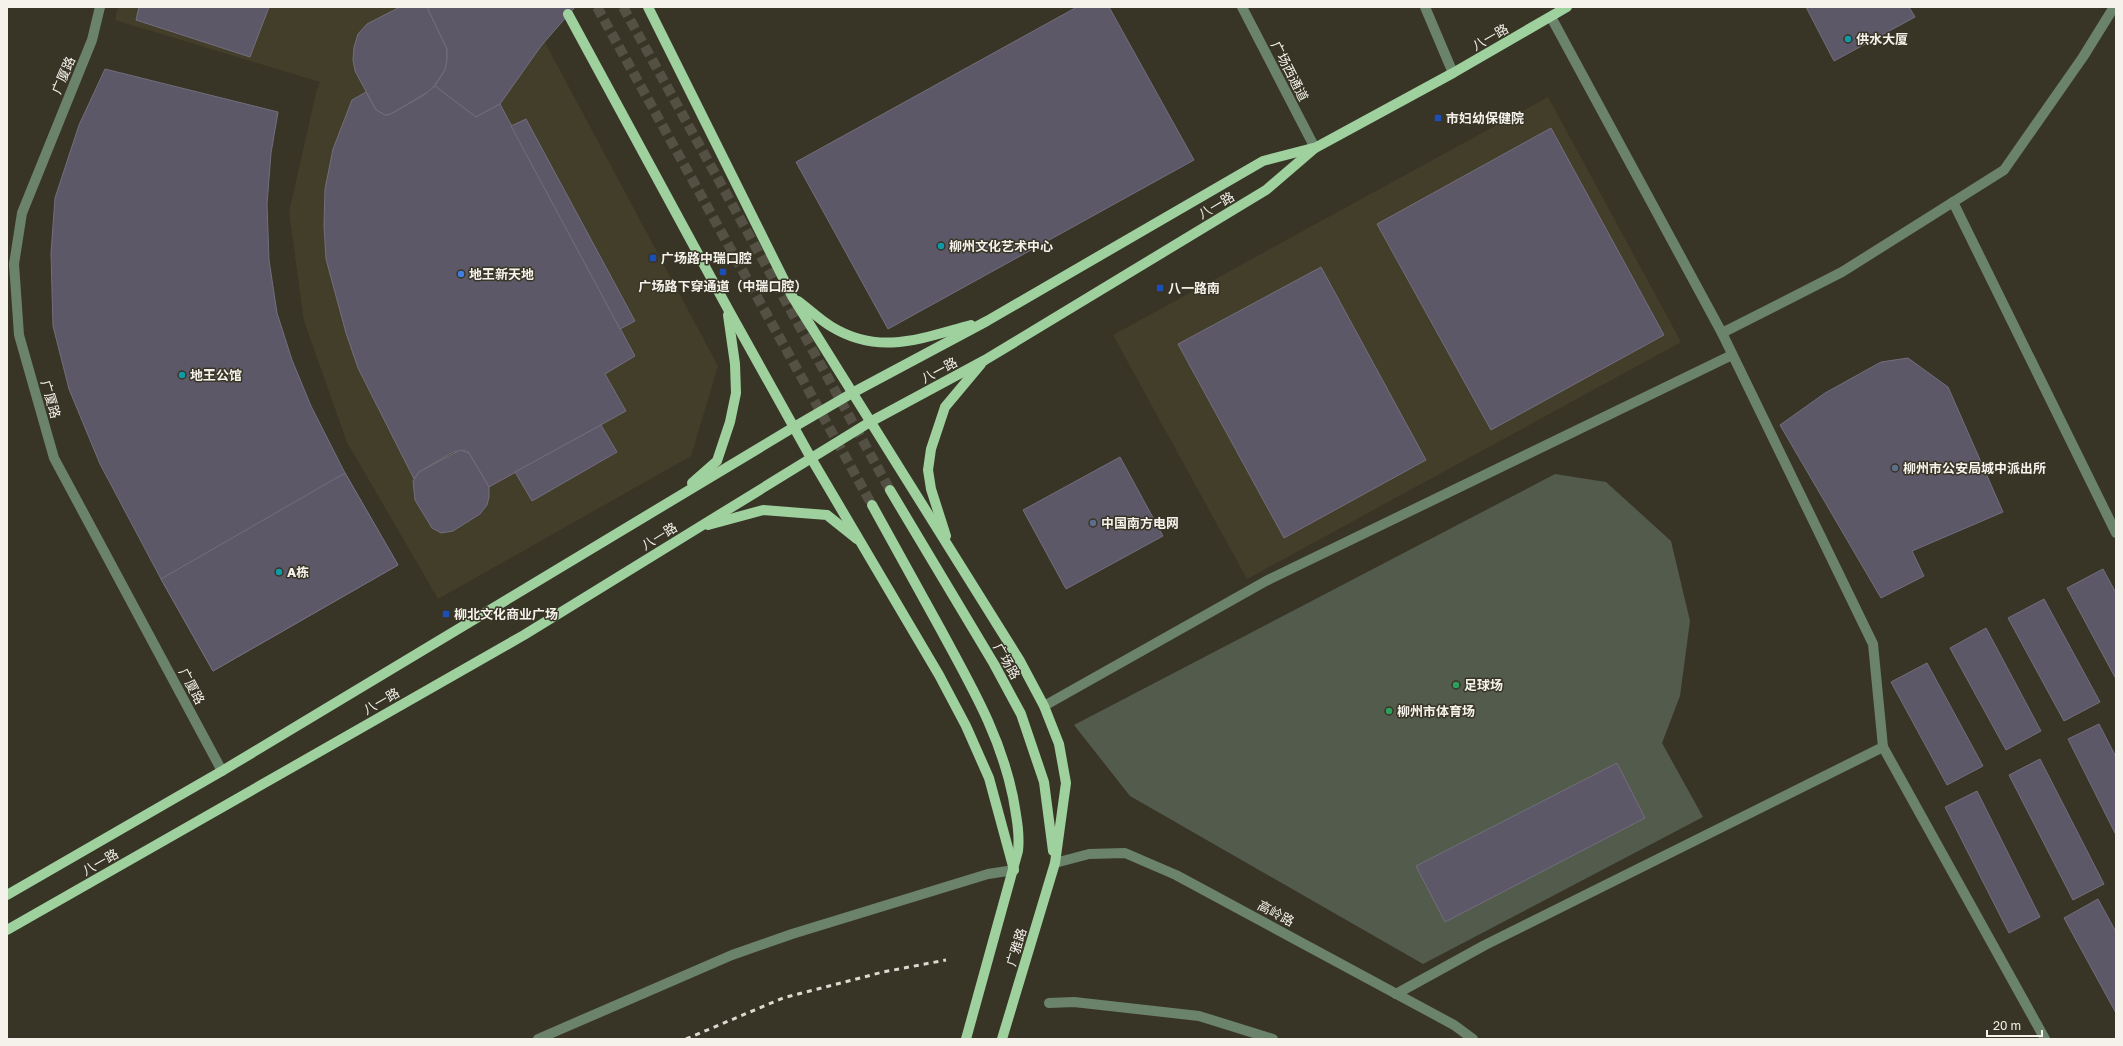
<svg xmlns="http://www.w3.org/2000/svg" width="2123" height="1046" viewBox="0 0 2123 1046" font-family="'Golos Text','Noto Sans SC',sans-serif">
	<rect width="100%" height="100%" fill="#383527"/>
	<g fill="#433e2a">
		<path d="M118,7H526L718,366L691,456L438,599L347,442L304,321L289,212L316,93L320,82L115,20Z"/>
		<path d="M1548,97L1681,342L1247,579L1113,335Z"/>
	</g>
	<path fill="#525b4c" d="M1555,474L1606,482L1671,541L1690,621L1680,696L1662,743L1703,817L1423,964L1130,796L1074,725Z"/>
	<g fill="#5d5867" stroke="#726e7d">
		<path d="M139,7H269L250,57L136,20Z"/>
		<path d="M400,7H427L447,49V60L445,70L431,90L389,115H385L376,110L355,71L353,60L354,47L358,34L367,24Z"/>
		<path d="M427,7H575L541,46L500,104L476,117L435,86L445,70L447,60V49Z"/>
		<path d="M1077,7H1109L1194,160L888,329L796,162Z"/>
		<path d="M1806,7H1909L1915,17L1834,61Z"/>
		<path d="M105,69L278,112L271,153L267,204L269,260L277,313L292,360L311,406L345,473L398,565L213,671L161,579L100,464L69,389L53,326L51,253L55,198L79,125Z"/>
		<path d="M435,86L476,117L500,104L635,356L605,374L626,411L489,487L469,453L465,450L453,452L419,472L414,479L358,368L346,333L326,259L324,226L325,189L333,149L352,100L366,92L376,110L385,115H389L424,95Z"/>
		<path d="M526,119L635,321L620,329L511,126Z"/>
		<path d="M1551,128L1664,335L1491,430L1377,224Z"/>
		<path d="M1321,267L1426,460L1284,538L1178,344Z"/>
		<path d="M1908,358L1948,387L2003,512L1912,551L1924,576L1881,598L1780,425L1825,393L1881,362Z"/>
		<path d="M601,425L617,452L532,501L515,472Z"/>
		<path d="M460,450L469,453L489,487V497L487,505L480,514L453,531L441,533L432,528L415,500L413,481L419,472Z"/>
		<path d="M1120,457L1163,536L1066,589L1023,510Z"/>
		<path d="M345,473L398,565L213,671L161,579Z"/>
		<path d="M2103,569L2116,593V679L2067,588Z"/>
		<path d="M2044,599L2100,702L2064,721L2008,618Z"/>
		<path d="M1986,628L2041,731L2006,750L1950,648Z"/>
		<path d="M1927,663L1983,766L1947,785L1891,682Z"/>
		<path d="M2099,724L2116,757V835L2068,739Z"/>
		<path d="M2040,759L2104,884L2073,900L2009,775Z"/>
		<path d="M1617,763L1645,818L1445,922L1416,866Z"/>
		<path d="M1977,791L2040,917L2009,933L1945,807Z"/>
		<path d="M2098,899L2116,932V1013L2064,918Z"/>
	</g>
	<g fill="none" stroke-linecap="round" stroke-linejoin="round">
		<g stroke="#545144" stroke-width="10" stroke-dasharray="10 5" stroke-linecap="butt">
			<path d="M597,7L872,505"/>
			<path d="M623,7L890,490"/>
		</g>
		<g stroke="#6b836b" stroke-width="10">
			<path d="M100,7L92,40L22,213L14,264L19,335L54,458L222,771"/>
			<path d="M1242,7L1315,148"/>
			<path d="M1425,7L1453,73"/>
			<path d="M1953,202L2116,533"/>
			<path d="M1722,333L1842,272L2004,170L2083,57L2114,7"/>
			<path d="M1044,706L1266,581L1732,355"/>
			<path d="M1883,747L2045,1039"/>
			<path d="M1055,863L1089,854L1125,853L1176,875L1454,1025L1473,1039"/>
			<path d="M1396,994L1485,945L1883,747L1873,644L1722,333L1551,17"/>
			<path d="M1049,1003L1074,1002L1199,1016L1273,1039"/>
			<path d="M538,1039L732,955L792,934L988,874L1014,870"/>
		</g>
		<g stroke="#9ed19e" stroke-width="10">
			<path d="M648,7L792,296L1020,661L1044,706L1059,744L1066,783L1055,863L1002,1039"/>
			<path d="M568,14L728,309L811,458L939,675L966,726L989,778L1014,870"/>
			<path d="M798,301C809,309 820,320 832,327C880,356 922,338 971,325"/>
			<path d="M692,483L717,461L730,422L736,393L735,364L728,315"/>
			<path d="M890,490L994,664L1021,714L1044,782L1053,851"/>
			<path d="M872,505C895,547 918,589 941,630C971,686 1000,734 1013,797C1016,815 1020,833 1018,851L966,1039"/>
			<path d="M708,525L763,510L827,515L857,539"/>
			<path d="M946,536L931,489L928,470L931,449L945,407L981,364"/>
			<path d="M7,895L222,771L794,427L854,392L987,321L1263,161L1313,148"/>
			<path d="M7,930L524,635L870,422L985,360L1266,190L1315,148L1453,73L1567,7"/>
		</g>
		<path stroke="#dbd9d0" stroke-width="3" stroke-dasharray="5 5" stroke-linecap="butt" d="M686,1039L783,998L883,972L946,960"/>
	</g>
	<g fill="#0f9aa8" stroke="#383527" stroke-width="1.5">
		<circle cx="1848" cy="39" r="4"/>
		<circle cx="941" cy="246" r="4"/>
		<circle cx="182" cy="375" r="4"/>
		<circle cx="279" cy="572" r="4"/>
	</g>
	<g fill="#1a4fb4" stroke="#383527" stroke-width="1.5">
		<rect x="1434" y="114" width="8" height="8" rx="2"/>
		<rect x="649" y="254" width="8" height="8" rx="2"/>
		<rect x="719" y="268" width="8" height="8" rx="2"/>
		<rect x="1156" y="284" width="8" height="8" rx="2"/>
		<rect x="442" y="610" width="8" height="8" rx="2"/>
	</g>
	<circle fill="#3f7fe0" stroke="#383527" stroke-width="1.5" cx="461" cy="274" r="4"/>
	<g fill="#5c6f8a" stroke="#383527" stroke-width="1.5">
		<circle cx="1895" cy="468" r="4"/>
		<circle cx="1093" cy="523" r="4"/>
	</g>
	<g fill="#2e9e5b" stroke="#383527" stroke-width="1.5">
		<circle cx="1456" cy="685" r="4"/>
		<circle cx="1389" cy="711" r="4"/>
	</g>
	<g text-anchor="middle" stroke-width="3" stroke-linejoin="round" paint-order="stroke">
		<g font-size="13" fill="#f4f2ea" stroke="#383527">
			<text transform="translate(1490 37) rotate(-30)" y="5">八一路</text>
			<text transform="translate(1290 71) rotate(63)" y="5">广场西通道</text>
			<text transform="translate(63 75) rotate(-67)" y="5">广厦路</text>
			<text transform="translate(1216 205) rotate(-31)" y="5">八一路</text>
			<text transform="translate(939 370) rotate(-28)" y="5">八一路</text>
			<text transform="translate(51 399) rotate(74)" y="5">广厦路</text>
			<text transform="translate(659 536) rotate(-32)" y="5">八一路</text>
			<text transform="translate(1007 661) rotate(60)" y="5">广场路</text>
			<text transform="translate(192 686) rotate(62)" y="5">广厦路</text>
			<text transform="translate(381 701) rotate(-30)" y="5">八一路</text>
			<text transform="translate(100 862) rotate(-30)" y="5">八一路</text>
			<text transform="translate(1276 913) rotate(28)" y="5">高岭路</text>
			<text transform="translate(1016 947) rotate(-73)" y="5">广雅路</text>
		</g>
		<g font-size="13" font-weight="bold" fill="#f4f2ea" stroke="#383527" text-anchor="start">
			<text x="1856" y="44">供水大厦</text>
			<text x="1446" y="123">市妇幼保健院</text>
			<text x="949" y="251">柳州文化艺术中心</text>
			<text x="661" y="263">广场路中瑞口腔</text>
			<text x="469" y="279">地王新天地</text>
			<text x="723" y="291" text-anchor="middle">广场路下穿通道（中瑞口腔）</text>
			<text x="1168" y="293">八一路南</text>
			<text x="190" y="380">地王公馆</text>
			<text x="1903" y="473">柳州市公安局城中派出所</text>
			<text x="1101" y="528">中国南方电网</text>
			<text x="287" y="577">A栋</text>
			<text x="454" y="619">柳北文化商业广场</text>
			<text x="1464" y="690">足球场</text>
			<text x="1397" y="716">柳州市体育场</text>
		</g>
	</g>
	<rect width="2123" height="1046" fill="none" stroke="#f4f2ea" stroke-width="16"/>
	<path d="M1987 1030v6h55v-6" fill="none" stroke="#f4f2ea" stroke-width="2"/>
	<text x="1993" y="1030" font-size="12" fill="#f4f2ea" stroke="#383527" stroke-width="3" paint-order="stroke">20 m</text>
</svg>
